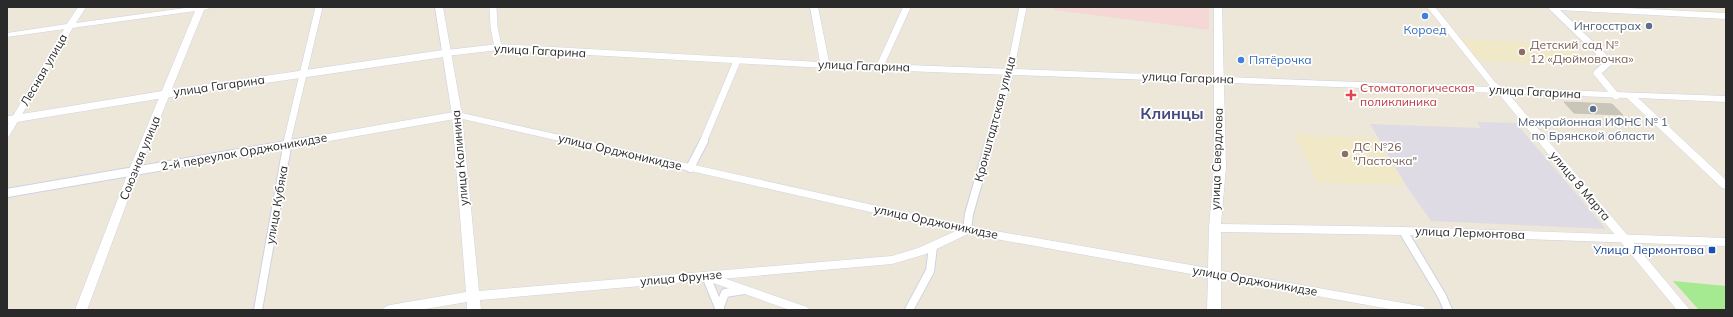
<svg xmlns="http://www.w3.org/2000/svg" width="1733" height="317" viewBox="0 0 1733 317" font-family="Mulish,sans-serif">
	<rect width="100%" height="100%" fill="#ede7da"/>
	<path fill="#dfdbe5" d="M1477,122L1516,123L1606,229L1431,221L1407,187L1370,124L1481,128Z"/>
	<g fill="#f1e8c7">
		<path d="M1460,39L1567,44L1583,63L1478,61Z"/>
		<path d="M1294,134L1377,138L1404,185L1318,183Z"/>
	</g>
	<path fill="#f5d7d6" d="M1054,7H1209V30L1054,10Z"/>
	<path fill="#a5ea90" d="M1673,281L1726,286V310H1699Z"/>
	<path fill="#c8c5b9" stroke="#c9c3b3" d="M1564,102L1612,104L1623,115L1574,113Z"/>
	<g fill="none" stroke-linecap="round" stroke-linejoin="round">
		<defs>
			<g id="minor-far1">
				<path d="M493,7L494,27L498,47"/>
				<path d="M1552,7L1609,62L1597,73L1616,96"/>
				<path d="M880,66L907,7"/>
				<path d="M7,120L166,94L447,53"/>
				<path d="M7,133L70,26"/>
				<path d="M287,142L319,7"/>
				<path d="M303,142L457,115"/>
				<path d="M703,142L737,61"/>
				<path d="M990,142L1010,72L1023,7"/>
			</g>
			<g id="minor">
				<path d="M690,168L704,141"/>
				<path d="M7,193L309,141"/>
				<path d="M967,230L969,214L990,141"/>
				<path d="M1403,231L1442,296L1448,310"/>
				<path d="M706,276L720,310"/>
				<path d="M719,309L725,293L744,290"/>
				<path d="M258,310L288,141"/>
				<path d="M909,310L930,271L933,247"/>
			</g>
			<g id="tertiary">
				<path d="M78,7H86L76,23L192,7H213L204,10L139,170L87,310H75L129,170L195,11L7,37V33L67,24Z"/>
				<path d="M810,7H818L829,62L1491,87L1427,7H1435L1495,82L1503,88L1726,96V102L1638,98L1726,180V189L1722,188L1627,98L1508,93L1690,310H1677L1498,93L825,68L498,50L447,56L443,53L447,50L498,44L820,62Z"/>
				<path d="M457,112L967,226L971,227L972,230L971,233L967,234L454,117L452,115Z"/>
				<path d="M1216,270L1420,306L1424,307L1426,310H1395L1212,277L1210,274L1212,271Z"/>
				<path d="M706,272L807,307L809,310H790L702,279L700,276L702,273Z"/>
			</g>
			<g id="secondary">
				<path d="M435,7H443L462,115L479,291L892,256L918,248L967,226L1208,268L1209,228L1214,167V7H1222L1226,167L1221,224L1403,227L1726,238V246L1403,235L1221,232V271L1222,274L1221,277V310H1207L1208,277L968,234L926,254L892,264L480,300L481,310H467V302L419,310H383L385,307L390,305L466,292L452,115Z"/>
				<path d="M1555,7H1608L1726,13V19L1559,10Z"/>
			</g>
		</defs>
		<use href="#minor-far1" stroke="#cfd1e4" stroke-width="8"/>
		<use href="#minor" stroke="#cfd1e4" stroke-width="10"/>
		<use href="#tertiary" stroke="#cfd1e4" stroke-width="1"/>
		<use href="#secondary" stroke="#cfd1e4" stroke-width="1"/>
		<use href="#minor-far1" stroke="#fff" stroke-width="7"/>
		<use href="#minor" stroke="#fff" stroke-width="8"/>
		<use href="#tertiary" fill="#fff" fill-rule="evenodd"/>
		<use href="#secondary" fill="#fff" fill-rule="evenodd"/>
	</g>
	<g fill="#3f7fe0" stroke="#fff" stroke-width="1.5">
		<circle cx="1425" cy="16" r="4"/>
		<circle cx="1241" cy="60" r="4"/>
	</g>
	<g fill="#5c6f8a" stroke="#fff" stroke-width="1.5">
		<circle cx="1649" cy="26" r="4"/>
		<circle cx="1593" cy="109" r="4"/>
	</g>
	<g fill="#8d6e63" stroke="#fff" stroke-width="1.5">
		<circle cx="1522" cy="52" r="4"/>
		<circle cx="1345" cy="154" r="4"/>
	</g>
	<path fill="#e0444e" stroke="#fff" stroke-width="1.5" d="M1349 89h4v4h4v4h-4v4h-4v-4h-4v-4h4z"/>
	<rect fill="#1a4fb4" stroke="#fff" stroke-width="1.5" x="1708" y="246" width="8" height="8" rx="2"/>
	<g text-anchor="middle" stroke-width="3.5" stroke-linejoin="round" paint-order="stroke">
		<g font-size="12" fill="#4e5e75" stroke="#fff" text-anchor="end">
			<text x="1641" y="30">Ингосстрах</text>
			<text x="1593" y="126" text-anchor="middle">Межрайонная ИФНС № 1<tspan x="1593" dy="14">по Брянской области</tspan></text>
		</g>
		<g font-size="12" fill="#366cbe" stroke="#fff">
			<text x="1425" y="34">Короед</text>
			<text x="1249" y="64" text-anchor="start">Пятёрочка</text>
		</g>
		<g font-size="12" fill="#785e54" stroke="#fff" text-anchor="start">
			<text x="1530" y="49">Детский сад №<tspan x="1530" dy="14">12 «Дюймовочка»</tspan></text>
			<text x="1353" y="151">ДС №26<tspan x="1353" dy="14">"Ласточка"</tspan></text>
		</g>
		<g font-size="12" fill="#2a2a2a" stroke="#fff">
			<text transform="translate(540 51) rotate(3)" y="4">улица Гагарина</text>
			<text transform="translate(864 66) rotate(2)" y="4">улица Гагарина</text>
			<text transform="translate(44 70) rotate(-60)" y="4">Лесная улица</text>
			<text transform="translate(1188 78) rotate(2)" y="4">улица Гагарина</text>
			<text transform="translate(219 86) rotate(-8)" y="4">улица Гагарина</text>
			<text transform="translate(1535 92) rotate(3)" y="4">улица Гагарина</text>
			<text transform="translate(995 119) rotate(-75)" y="4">Кронштадтская улица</text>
			<text transform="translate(244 152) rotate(-10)" y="4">2-й переулок Орджоникидзе</text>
			<text transform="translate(620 152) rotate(13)" y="4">улица Орджоникидзе</text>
			<text transform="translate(140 158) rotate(-68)" y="4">Союзная улица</text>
			<text transform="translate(460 158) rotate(-95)" y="4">улица Калинина</text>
			<text transform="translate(1217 159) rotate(-88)" y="4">улица Свердлова</text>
			<text transform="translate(1580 186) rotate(50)" y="4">улица 8 Марта</text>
			<text transform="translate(277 205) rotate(-80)" y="4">улица Кубяка</text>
			<text transform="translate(936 222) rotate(12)" y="4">улица Орджоникидзе</text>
			<text transform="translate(1470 233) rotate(2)" y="4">улица Лермонтова</text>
			<text transform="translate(681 278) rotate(-5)" y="4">улица Фрунзе</text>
			<text transform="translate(1255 281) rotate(10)" y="4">улица Орджоникидзе</text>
		</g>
		<g font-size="12" fill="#be3a42" stroke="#fff" text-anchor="start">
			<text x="1360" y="92">Стоматологическая<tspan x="1360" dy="14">поликлиника</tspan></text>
		</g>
		<g font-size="12" fill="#164399" stroke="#fff" text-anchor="end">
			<text x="1704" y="254">Улица Лермонтова</text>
		</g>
		<g font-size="16" font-weight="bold" fill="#454a7f" stroke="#fff">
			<text x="1172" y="119">Клинцы</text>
		</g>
	</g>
	<rect width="1733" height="317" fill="none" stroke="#2a2a2a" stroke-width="16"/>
</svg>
